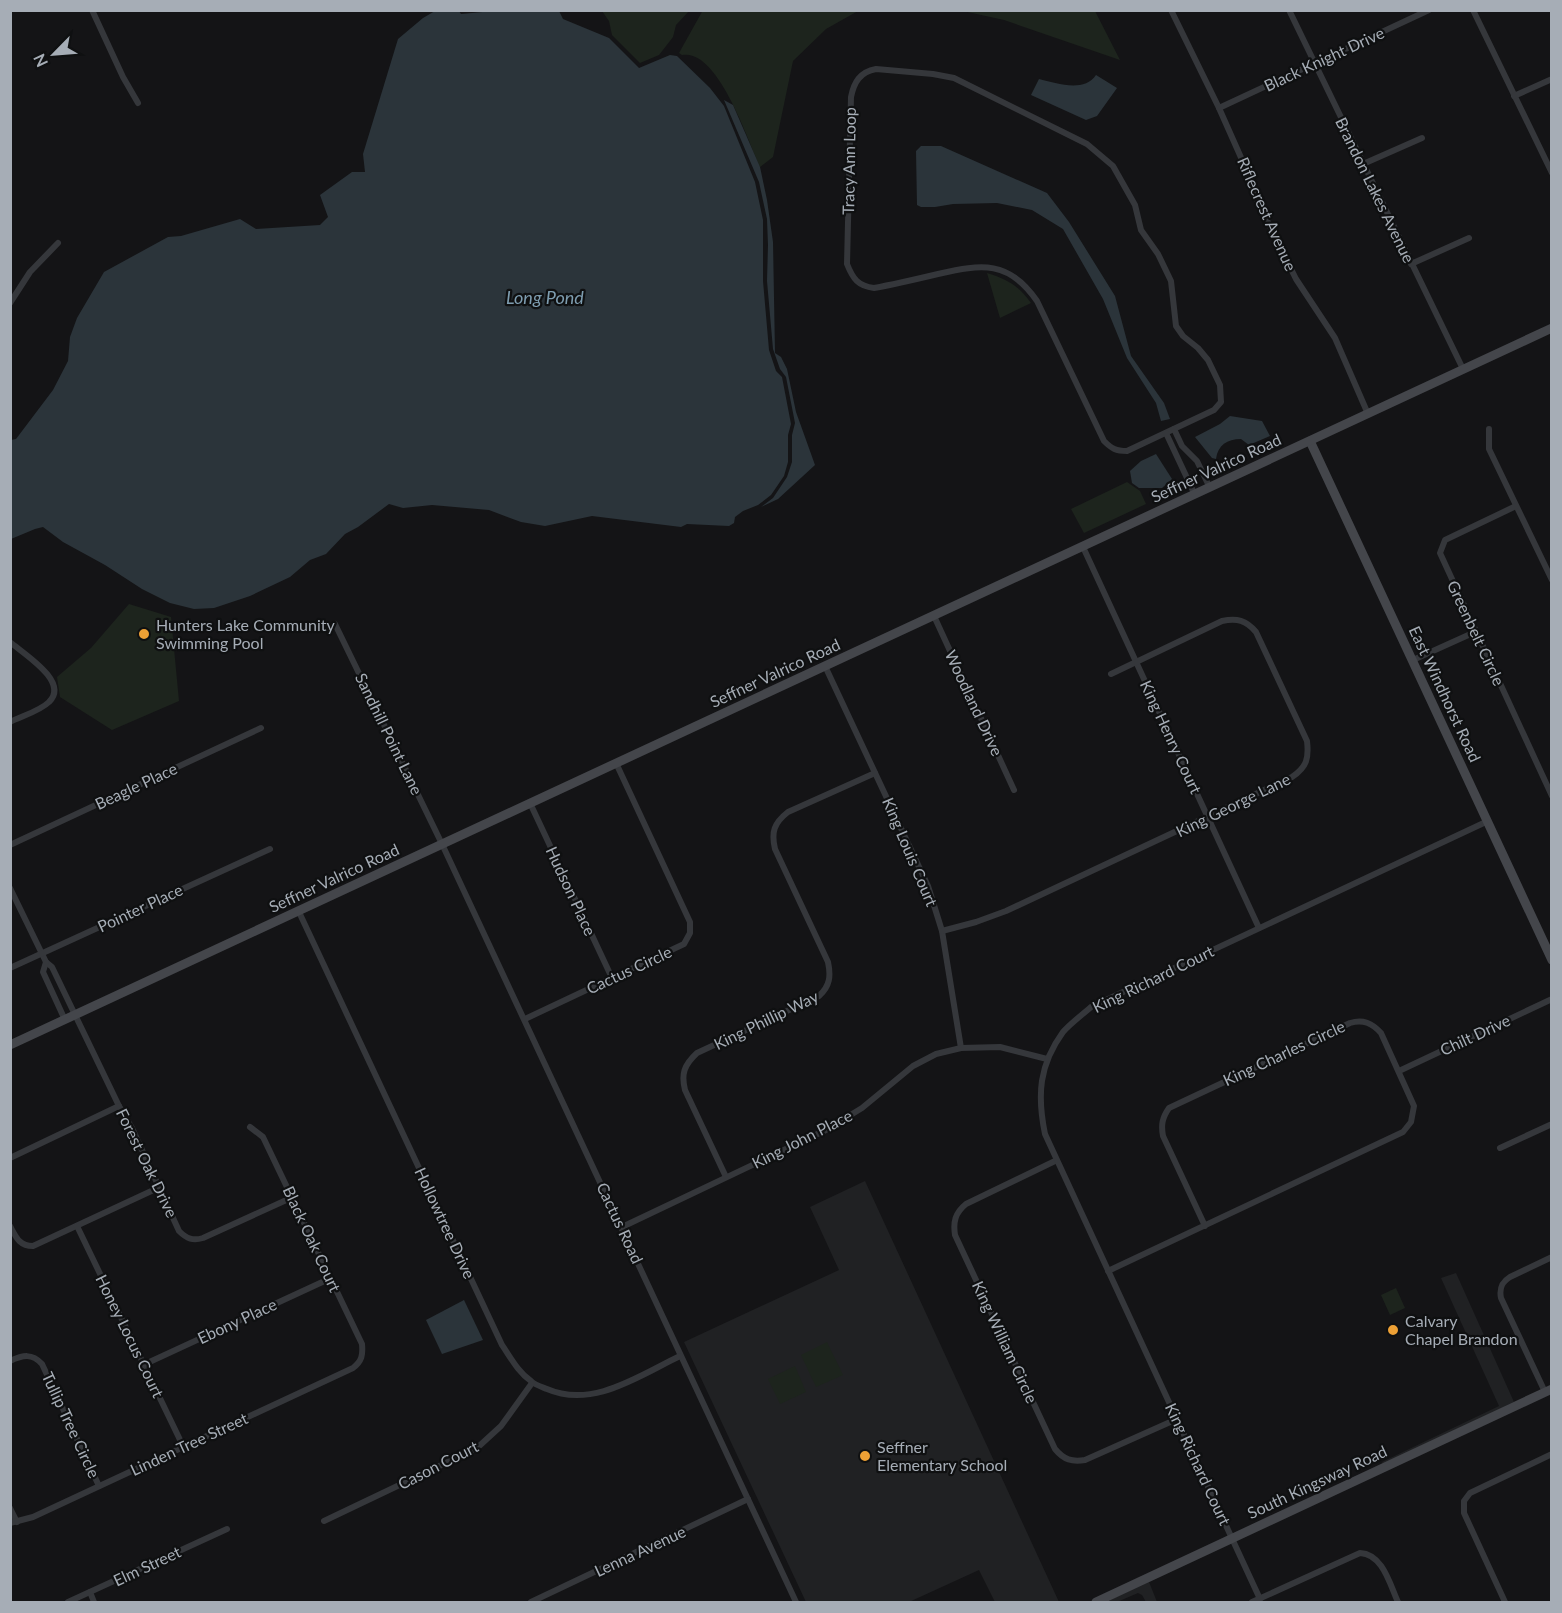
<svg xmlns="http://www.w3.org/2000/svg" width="1562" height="1613" viewBox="0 0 1562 1613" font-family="Lato,sans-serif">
	<rect width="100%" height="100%" fill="#141416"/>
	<g fill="#202123">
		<path d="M865,1181L1059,1602H995L979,1570L909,1602H806L684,1342L839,1270L810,1207Z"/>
		<path d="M1456,1273L1514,1402L1383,1464L1382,1462L1499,1406L1441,1278Z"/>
		<path d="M1149,1582L1157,1602H1146L1142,1595L1138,1593L1117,1602H1105Z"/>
	</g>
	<g fill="#1d241d">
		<path d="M703,10L858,11L826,29L793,61L773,157L760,167C748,141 718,48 682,55L679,53Z"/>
		<path d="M602,11H689L676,25L673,37L659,55L640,63L612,35L609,21Z"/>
		<path d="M963,11H1095L1120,60L1004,20Z"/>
		<path d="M987,273C1007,279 1019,286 1031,303L1000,318Z"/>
		<path d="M1127,482L1140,491L1146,504L1084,533L1071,509Z"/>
		<path d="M129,604L171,617L179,701L112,730L60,697L57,677L91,648Z"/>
		<path d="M1396,1288L1405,1308L1390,1315L1381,1295Z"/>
		<path d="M827,1342L843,1375L816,1387L801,1355Z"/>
		<path d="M795,1366L806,1392L780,1404L768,1379Z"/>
	</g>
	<g fill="#2b343a">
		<path d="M493,11H559L563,19L609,38L639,68L670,55L677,56L710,88L724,106L755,182L763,220V281L769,350L776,371L782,377L791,424L788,435V462L784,476L771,495L758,505L743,511L735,517L734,523L729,526L687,524L681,527L592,516L545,526L521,522L489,510L432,505L403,508L389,504L358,527L345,534L326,554L310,560L290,577L250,596L214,608L194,609L170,603L142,589L105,565L63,542L43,527L35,529L11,539V440L16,439L53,390L68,361L70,337L77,318L104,272L168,237L181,236L240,219L256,229L320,225L328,217L320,195L352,172H365L363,154L398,39L423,18L435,11H459L461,14Z"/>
		<path d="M1096,75L1117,88L1097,116L1086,120L1031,95L1039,79C1056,83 1084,93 1096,75Z"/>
		<path d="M724,100L733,105L760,167L767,200L773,242L775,353L781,357L787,369L796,412L815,465L778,499L761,507L773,498L787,477L792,462V435L795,423L786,377L780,369L773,349L767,281L768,245L767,219L759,182Z"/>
		<path d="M921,146H941L1047,193L1069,222L1115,296L1131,356L1164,403L1170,419L1161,421L1156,403L1127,358L1103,299L1063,229L1032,210L997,203L953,204L935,207H921L917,205L916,151Z"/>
		<path d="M1230,416L1262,421L1270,436L1249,445L1241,439C1227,439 1218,445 1216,459L1212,458L1195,437L1220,424Z"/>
		<path d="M1156,454L1172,479L1162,488H1139L1132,483L1130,471L1141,461Z"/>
		<path d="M464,1300L483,1340L442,1354L426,1320Z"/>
	</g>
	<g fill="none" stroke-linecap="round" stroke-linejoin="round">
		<g stroke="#35373b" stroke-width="6">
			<path d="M92,10L123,77L138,103"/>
			<path d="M1171,10L1219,108L1243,162L1255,196L1296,279L1335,338L1368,414"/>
			<path d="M1289,10L1463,369"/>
			<path d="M1473,10L1552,173"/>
			<path d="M876,69L933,74L954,78L1087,144L1113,166L1135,205L1141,230L1158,254L1171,281L1176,326L1183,336L1198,348L1208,360L1220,385L1221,402L1214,410L1127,451C1116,451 1112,449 1104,441L1037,301C1009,260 982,264 938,274C917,279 896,284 874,288C858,286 853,279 847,264L851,97C854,82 860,72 876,69Z"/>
			<path d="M1514,96L1552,79"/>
			<path d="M1219,108L1429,10"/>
			<path d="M1363,164L1422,138"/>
			<path d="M1411,264L1469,238"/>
			<path d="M10,303L30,272L58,243"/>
			<path d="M1174,429L1182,446L1197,461L1210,488"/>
			<path d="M1489,429V449L1552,580"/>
			<path d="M1166,433L1195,495"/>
			<path d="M1516,506L1445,540L1440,553L1552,796"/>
			<path d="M1083,547L1259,928"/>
			<path d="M934,616L1014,790"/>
			<path d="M335,624L442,844L796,1602"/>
			<path d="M10,642C24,654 70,682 49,702C40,711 22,716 10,722"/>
			<path d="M1413,660L1475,632"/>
			<path d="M825,666L928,886L942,931L961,1048"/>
			<path d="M530,803L612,978"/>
			<path d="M10,845L261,728"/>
			<path d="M10,888L46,962L52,967L119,1106L132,1128L179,1231C187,1239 193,1241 203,1238L293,1197"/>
			<path d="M299,912L502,1345C511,1358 518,1372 531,1381C535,1385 542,1387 547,1389C593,1409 640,1375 680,1356"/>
			<path d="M942,931L976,922L1006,911L1292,777C1307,767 1309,758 1307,741L1256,632C1246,620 1237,618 1222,621L1111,674"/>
			<path d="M46,962L43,972L65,1020"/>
			<path d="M10,968L270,849"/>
			<path d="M525,1019L684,944L690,933V922L616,763"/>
			<path d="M1399,1071L1552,999"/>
			<path d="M1500,1148L1552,1124"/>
			<path d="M10,1158L119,1106"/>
			<path d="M1055,1161L966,1204C955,1213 953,1222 955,1235L1055,1449C1064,1460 1072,1462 1085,1460L1177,1419"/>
			<path d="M726,1177L685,1090C681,1074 684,1065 697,1053L819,996C830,986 831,976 828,962L775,849C771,832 774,823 788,812L875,773"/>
			<path d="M10,1226C16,1237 19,1246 33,1246L160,1187"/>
			<path d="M77,1226L183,1446"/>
			<path d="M622,1227L826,1130L862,1108L913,1066L936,1054L961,1048L1000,1047L1047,1059"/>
			<path d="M1108,1271L1403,1132L1411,1122L1414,1106L1381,1033C1372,1023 1363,1019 1350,1023L1169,1108C1162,1118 1161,1125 1163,1136L1205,1226"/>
			<path d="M10,1361C23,1355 32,1353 42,1364L99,1486"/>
			<path d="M143,1365L331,1278"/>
			<path d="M1545,1392L1501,1298C1499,1288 1502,1282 1510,1277L1552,1257"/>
			<path d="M10,1508L17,1522"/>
			<path d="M324,1521L477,1448L501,1426L532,1383"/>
			<path d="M10,1523L33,1517L353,1368C362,1361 363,1355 362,1344L263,1137L250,1127"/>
			<path d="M90,1592L94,1602"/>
			<path d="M1260,1599L1045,1134C1037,1095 1039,1065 1063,1032C1071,1023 1082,1015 1091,1007L1488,821"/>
			<path d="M68,1602L227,1529"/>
			<path d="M531,1602L748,1499"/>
			<path d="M1252,1602L1360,1553C1383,1554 1390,1585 1398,1602"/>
			<path d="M1505,1602L1464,1513V1501L1470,1493L1552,1454"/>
		</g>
		<g stroke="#44464b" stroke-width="9">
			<path d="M1310,441L1552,960"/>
			<path d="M10,1045L1552,328"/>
			<path d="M1096,1602L1552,1389"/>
		</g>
	</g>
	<g fill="#eda035" stroke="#0f1011" stroke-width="2">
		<circle cx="144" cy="634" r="6"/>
		<circle cx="1393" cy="1330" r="6"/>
		<circle cx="865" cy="1456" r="6"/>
	</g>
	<g text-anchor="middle" stroke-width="4.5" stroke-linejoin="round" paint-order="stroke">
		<g font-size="16" fill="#a6adb6" stroke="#0f1011">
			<text transform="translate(1324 59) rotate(-25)" y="6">Black Knight Drive</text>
			<text transform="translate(849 161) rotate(-89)" y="6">Tracy Ann Loop</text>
			<text transform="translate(1375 190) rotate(64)" y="6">Brandon Lakes Avenue</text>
			<text transform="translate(1267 214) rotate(66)" y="6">Riflecrest Avenue</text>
			<text transform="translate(1216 468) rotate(-25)" y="6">Seffner Valrico Road</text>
			<text transform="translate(1476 633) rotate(65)" y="6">Greenbelt Circle</text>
			<text transform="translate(775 673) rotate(-25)" y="6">Seffner Valrico Road</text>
			<text transform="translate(1445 694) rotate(65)" y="6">East Windhorst Road</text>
			<text transform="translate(974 703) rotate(65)" y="6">Woodland Drive</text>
			<text transform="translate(389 734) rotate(64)" y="6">Sandhill Point Lane</text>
			<text transform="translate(1171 737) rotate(65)" y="6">King Henry Court</text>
			<text transform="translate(136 786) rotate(-25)" y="6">Beagle Place</text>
			<text transform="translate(1233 805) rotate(-26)" y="6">King George Lane</text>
			<text transform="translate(910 852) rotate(67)" y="6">King Louis Court</text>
			<text transform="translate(334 878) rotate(-25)" y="6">Seffner Valrico Road</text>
			<text transform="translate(571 891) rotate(65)" y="6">Hudson Place</text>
			<text transform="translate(140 908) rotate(-25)" y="6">Pointer Place</text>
			<text transform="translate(629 970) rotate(-25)" y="6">Cactus Circle</text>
			<text transform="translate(1153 979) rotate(-26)" y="6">King Richard Court</text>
			<text transform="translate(766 1020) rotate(-26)" y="6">King Phillip Way</text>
			<text transform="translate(1475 1035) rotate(-25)" y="6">Chilt Drive</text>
			<text transform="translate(1284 1053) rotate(-25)" y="6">King Charles Circle</text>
			<text transform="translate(802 1139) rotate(-27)" y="6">King John Place</text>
			<text transform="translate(147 1163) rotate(64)" y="6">Forest Oak Drive</text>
			<text transform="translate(445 1223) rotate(65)" y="6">Hollowtree Drive</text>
			<text transform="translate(620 1223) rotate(65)" y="6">Cactus Road</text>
			<text transform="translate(312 1239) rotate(65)" y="6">Black Oak Court</text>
			<text transform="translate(237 1321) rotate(-25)" y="6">Ebony Place</text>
			<text transform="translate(130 1336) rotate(64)" y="6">Honey Locus Court</text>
			<text transform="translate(1005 1342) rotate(65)" y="6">King William Circle</text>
			<text transform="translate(71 1425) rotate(65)" y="6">Tullip Tree Circle</text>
			<text transform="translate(189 1444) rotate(-25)" y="6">Linden Tree Street</text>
			<text transform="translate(1198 1464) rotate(65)" y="6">King Richard Court</text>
			<text transform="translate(438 1465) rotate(-27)" y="6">Cason Court</text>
			<text transform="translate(1317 1482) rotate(-25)" y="6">South Kingsway Road</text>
			<text transform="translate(640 1551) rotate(-25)" y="6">Lenna Avenue</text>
			<text transform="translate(147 1566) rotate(-25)" y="6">Elm Street</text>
		</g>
		<g font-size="16" fill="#a6adb6" stroke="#0f1011" text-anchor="start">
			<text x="156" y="631">Hunters Lake Community<tspan x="156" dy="18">Swimming Pool</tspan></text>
			<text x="1405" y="1327">Calvary<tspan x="1405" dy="18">Chapel Brandon</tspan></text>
			<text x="877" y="1453">Seffner<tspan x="877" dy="18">Elementary School</tspan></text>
		</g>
		<g font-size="18" font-style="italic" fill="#7e9db0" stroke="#0f1011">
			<text x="545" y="304">Long Pond</text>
		</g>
	</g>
	<rect width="1562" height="1613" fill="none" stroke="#a6adb6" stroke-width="24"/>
	<g transform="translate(54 54) rotate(245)" stroke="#0f1011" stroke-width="4.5" paint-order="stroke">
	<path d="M0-4.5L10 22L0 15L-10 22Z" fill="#a6adb6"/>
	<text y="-9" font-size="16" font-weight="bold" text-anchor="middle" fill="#a6adb6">N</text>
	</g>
</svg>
